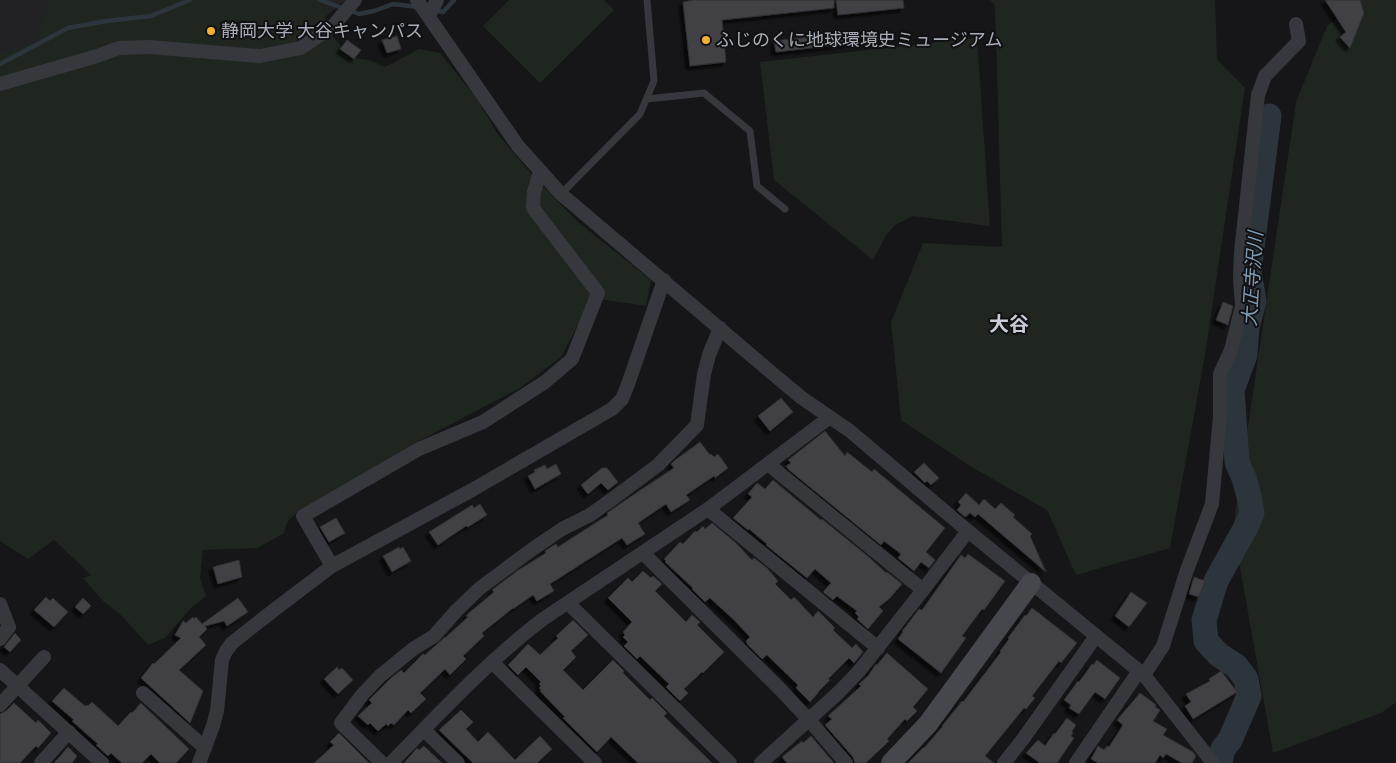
<svg xmlns="http://www.w3.org/2000/svg" width="1396" height="763" viewBox="0 0 1396 763" font-family="'Archivo Narrow','Noto Sans JP',sans-serif">
	<defs>
		<filter id="shadow"><feDropShadow dx="-4" dy="4" stdDeviation="1" flood-color="#0009"/></filter>
	</defs>
	<rect width="100%" height="100%" fill="#161618"/>
	<path fill="#222225" d="M0,0H346L315,25L0,61Z"/>
	<g fill="#1e261f">
		<path d="M49,0H320L331,35L352,57L372,61L385,67L419,49L440,53L478,100L497,133L533,176L579,223L651,280L646,306L592,298L561,357L520,388L415,443L332,494L301,509L287,522L284,533L258,548L203,550L200,578L206,596L190,609L165,638L148,645L122,616L102,600L83,578L91,575L54,540L28,559L0,541V53H6L37,41Z"/>
		<path d="M509,0H604L614,10L540,83L483,26Z"/>
		<path d="M990,0H1215L1217,59L1245,88L1205,355L1170,548L1076,575L1047,510L970,466L901,420L891,322L923,243L1002,247L995,5Z"/>
		<path d="M1358,0H1396V702L1381,713L1273,753L1233,528L1296,102L1327,26Z"/>
		<path d="M977,38L990,226L913,216L895,225L885,237L873,260L774,180L760,62Z"/>
	</g>
	<g fill="none" stroke-linecap="round" stroke-linejoin="round">
		<g stroke="#2c353c" stroke-width="4.5">
			<path d="M320,0L359,14L374,11L393,4L418,7"/>
			<path d="M435,10L443,12L454,0"/>
			<path d="M0,64L68,28L106,21L151,16L190,0"/>
		</g>
		<path stroke="#2c353c" stroke-width="25" d="M1220,763L1223,749L1230,740L1249,696L1246,679L1236,666L1219,655L1206,641L1204,620L1216,581L1246,527L1252,513L1249,496L1244,478L1237,462L1232,390L1245,355L1247,327L1254,301L1249,271L1269,116"/>
	</g>
	<g fill="#404145" stroke="#303034" filter="url(#shadow)">
		<path d="M694,0H834V8L722,20L726,62L690,66L683,2Z"/>
		<path d="M836,0H903L904,8L838,15Z"/>
		<path d="M1325,0H1360L1364,13L1350,48L1340,37L1346,32Z"/>
		<path d="M846,33V44L776,52L774,41Z"/>
		<path d="M397,36L401,49L387,53L382,40Z"/>
		<path d="M347,40L361,50L354,59L340,49Z"/>
		<path d="M1223,302L1233,306L1228,325L1216,320Z"/>
		<path d="M781,398L793,412L770,431L758,416Z"/>
		<path d="M825,431L845,456L847,452L872,472L874,469L945,528L926,552L935,560L929,568L921,562L914,571L898,558L901,554L884,541L881,545L789,470L786,466L791,463L788,460Z"/>
		<path d="M700,442L710,455L711,454L714,457L718,454L728,468L715,478L714,476L686,495L690,500L671,512L666,504L638,523L645,534L627,545L622,538L550,584L554,591L537,601L533,595L513,609V608L482,633L484,636L463,656L466,659L450,675L445,669L420,693L426,699L411,713L408,710L394,725L391,723L388,726L386,724L378,731L370,723L368,725L358,716L372,703L369,700L391,678L401,670L404,673L423,654L425,655L445,637V638L468,617L466,616L470,612L494,592L492,590L517,571L546,553L545,551L556,544L558,547L608,515L607,513L636,493L674,468L671,464L674,461Z"/>
		<path d="M924,463L939,478L931,485L927,481L925,483L914,472Z"/>
		<path d="M556,464L561,474L535,489L528,476L535,472L534,470L545,465L547,469Z"/>
		<path d="M602,468H607L618,482L608,490L601,483L588,494L581,485Z"/>
		<path d="M773,480L821,520L822,519L870,558L886,573L887,572L902,584L890,598L879,607L883,611L868,629L857,619L859,617L855,613L857,611L837,596L833,600L823,592L831,583L815,569L807,578L766,545L767,544L749,529L748,530L733,518L752,497L748,494L757,483L765,489Z"/>
		<path d="M966,493L979,505L984,499L995,509L1001,503L1015,515L1013,517L1032,534L1030,536L1046,572L978,514L975,517L970,513L965,517L957,510L961,505L958,502Z"/>
		<path d="M480,504L487,515L468,527L466,526L438,545L429,532L472,505L474,508Z"/>
		<path d="M336,518L345,533L329,542L320,527Z"/>
		<path d="M712,523L736,543L752,560L754,558L767,568L778,581L775,584L791,600L794,597L813,617L818,611L835,628L833,630L852,648L856,644L863,652L854,663L849,658L828,679L830,680L818,692V693L810,702L796,688L798,685L767,655L762,659L748,645L746,641L750,637L734,620L710,598L705,602L692,589L693,588L665,562L666,561L664,559L680,542L683,544L695,531L697,532L703,526L705,529Z"/>
		<path d="M399,547L400,549L403,547L411,561L392,572L383,556Z"/>
		<path d="M968,554L1005,581L984,610L982,609L962,636L966,638L941,673L898,639L903,632L902,631L903,630L919,609L922,610L961,555L965,558Z"/>
		<path d="M239,560L242,577L218,584L213,567Z"/>
		<path d="M643,571L651,578L653,576L662,584L655,591L686,622L692,615L700,622L697,625L724,652L703,673L702,672L684,689L688,693L680,701L666,687L669,684L640,656L637,659L624,646L628,642L623,637L625,635L623,632L632,622L608,598L628,578L632,582Z"/>
		<path d="M1194,577L1205,581L1199,597L1189,594Z"/>
		<path d="M1131,592L1147,603L1129,627L1115,616Z"/>
		<path d="M46,597L50,601L53,598L68,612L54,627L34,610Z"/>
		<path d="M83,598L91,606L83,614L75,607Z"/>
		<path d="M238,598L248,612L227,626L224,621L205,626L207,629L199,637L206,645L179,670L203,691L190,723L141,678L153,663L154,664L181,638L175,635L183,621L186,623L193,617L194,619L196,617L202,624Z"/>
		<path d="M1032,608L1077,643L1061,663L1059,661L1032,696L1035,698L1026,709L1024,708L985,756L994,763H908L924,747V748L943,726H942L962,701L963,702L1001,652L1000,651L1009,639L1008,638L1025,615L1026,616Z"/>
		<path d="M573,620L588,635L571,651L576,657L563,670L583,690L613,660L624,671L623,673L650,700L652,698L667,713L664,716L712,763H638L611,737L597,752L563,718L565,717L540,691L541,690L539,688L541,686L539,684L541,682L526,667L518,675L508,665L528,644L540,655L558,638L556,636Z"/>
		<path d="M15,633L21,640L10,652L4,647Z"/>
		<path d="M887,653L928,689L913,707L917,711L907,721L905,719L887,739L889,741L866,763H855L853,757L825,725L832,719L828,716L861,686L859,684L868,676L876,664L877,665Z"/>
		<path d="M1097,660L1120,678L1105,699L1095,692L1079,714L1069,708L1071,705L1064,700L1078,681L1079,682L1092,664L1093,665Z"/>
		<path d="M337,667L339,670L342,668L353,680L338,694L324,679Z"/>
		<path d="M1221,671L1237,692L1193,719L1185,706L1191,702L1186,694L1210,681L1209,679Z"/>
		<path d="M64,688L85,706L87,705L88,706L92,702L118,726L131,712L132,713L141,703L189,749L176,763H160L151,754L142,763H122L111,753L108,756L96,745L98,744L72,721L74,720L52,701Z"/>
		<path d="M1140,693L1155,704L1156,705L1155,707L1160,710L1153,721L1167,729L1163,735L1193,752L1196,756L1192,763H1182L1166,754L1163,758L1160,755L1155,763H1098L1091,759L1098,746L1104,750L1107,746L1109,747L1123,725L1117,720Z"/>
		<path d="M14,703L36,723L38,720L51,733L38,748L36,746L20,763H0V714L6,711Z"/>
		<path d="M461,710L473,722L466,729L478,742L488,732L515,760L540,736L552,749L537,763H473L439,730Z"/>
		<path d="M1067,718L1076,725L1072,731L1073,733L1071,736L1074,738L1057,763H1040L1026,753L1038,740L1045,746L1054,733L1055,734Z"/>
		<path d="M339,733L369,763H314L334,745L330,742Z"/>
		<path d="M811,736L834,763H787L782,757L802,741L803,743Z"/>
		<path d="M424,746L442,763H404L417,748L419,750Z"/>
		<path d="M68,747L77,756L72,763H54Z"/>
	</g>
	<g fill="none" stroke-linecap="round" stroke-linejoin="round">
		<g stroke="#37383d" stroke-width="7">
			<path d="M647,99L704,93L750,131L757,186L785,209"/>
			<path d="M561,194L640,114L654,81L647,0"/>
		</g>
		<g stroke="#37383d" stroke-width="14">
			<path d="M417,0L518,146L561,194L779,379L802,398L850,431L968,531L1144,675L1213,763"/>
			<path d="M429,16L437,0"/>
			<path d="M0,84L97,56L119,48L149,47L260,56L301,48L333,26L355,0"/>
			<path d="M768,464L923,590"/>
			<path d="M708,509L878,648"/>
			<path d="M643,553L779,688L809,720L846,763"/>
			<path d="M332,566L303,516L419,449L483,422L545,382L572,359L598,293L533,208L534,192L540,172"/>
			<path d="M568,603L730,763"/>
			<path d="M0,604L9,627L0,639"/>
			<path d="M492,662L595,763"/>
			<path d="M0,670L102,763"/>
			<path d="M1144,675L1163,646L1187,570L1212,504L1220,416V374L1231,350L1242,306L1240,278L1241,252L1258,95L1265,76L1299,41L1296,24"/>
			<path d="M143,693L205,748"/>
			<path d="M0,705L44,657"/>
			<path d="M424,730L458,763"/>
			<path d="M41,763L69,732"/>
			<path d="M199,763L213,726L217,711L222,660L226,651L232,643L274,610L332,566L472,490L612,409L622,399L627,387L664,280"/>
			<path d="M382,763L341,723L362,695L380,676L413,649L434,636L457,610L480,588L534,548L562,529L590,515L611,500L658,465L697,425L704,374L709,355L720,328"/>
			<path d="M391,763C440,713 487,662 543,619L708,509L830,417"/>
			<path d="M761,763L839,692L860,670L923,590L968,531"/>
			<path d="M1004,763L1023,739L1096,636"/>
			<path d="M1076,763L1139,671"/>
		</g>
		<path stroke="#45474d" stroke-width="20" d="M891,763L928,724L1031,583"/>
	</g>
	<g fill="#f2b134" stroke="#111113" stroke-width="2">
		<circle cx="211" cy="31" r="5"/>
		<circle cx="706" cy="40" r="5"/>
	</g>
	<g text-anchor="middle" stroke-width="4" stroke-linejoin="round" paint-order="stroke">
		<g font-size="18" fill="#a8adb8" stroke="#111113" text-anchor="start">
			<text x="221" y="37">静岡大学 大谷キャンパス</text>
			<text x="716" y="46">ふじのくに地球環境史ミュージアム</text>
		</g>
		<g font-size="19" font-style="italic" fill="#7f9bb3" stroke="#111113">
			<text transform="translate(1252 279) rotate(-86)" y="7">大正寺沢川</text>
		</g>
		<g font-size="20" font-weight="bold" fill="#c9ccd4" stroke="#111113">
			<text x="1009" y="331">大谷</text>
		</g>
	</g>
</svg>
